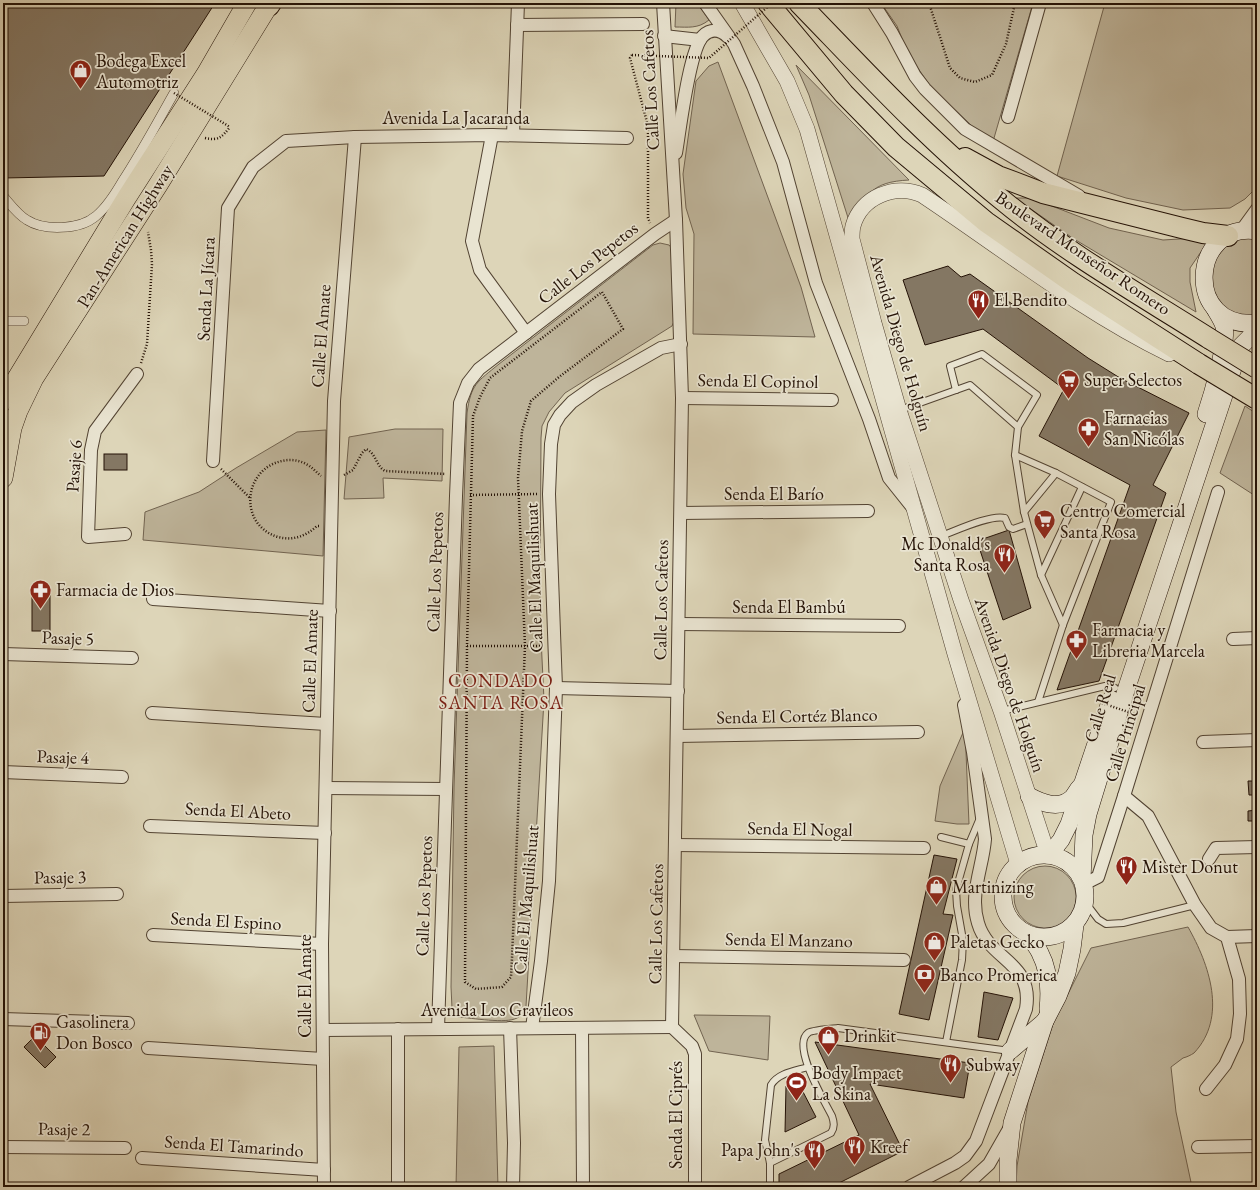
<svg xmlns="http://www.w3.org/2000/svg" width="1260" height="1190" viewBox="0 0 1260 1190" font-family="'EB Garamond',serif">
	<rect width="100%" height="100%" fill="#ddd5b8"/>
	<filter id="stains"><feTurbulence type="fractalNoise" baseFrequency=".005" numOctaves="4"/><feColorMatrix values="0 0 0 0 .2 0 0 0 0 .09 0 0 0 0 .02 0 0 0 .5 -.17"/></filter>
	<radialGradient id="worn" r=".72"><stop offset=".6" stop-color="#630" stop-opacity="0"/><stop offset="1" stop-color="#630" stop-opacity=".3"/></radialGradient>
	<g fill="#beb49a" stroke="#716350">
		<path d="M676,3H697L709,20C698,29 688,27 675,27Z"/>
		<path d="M881,3H1033L992,145L931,87L908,54L897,26Z"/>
		<path d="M1105,3H1257V187L1245,199L1230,208L1183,210L1126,198L1057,176Z"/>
		<path d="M718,62L801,287L815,337L693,334L694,234L686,208L683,174L696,81L709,66Z"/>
		<path d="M796,65L909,180C871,182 867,194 850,224L809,95Z"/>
		<path d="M1015,198H1031L1109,228L1163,240L1211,237L1190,268V282L1196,312L1074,239Z"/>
		<path d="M1244,238H1257V320L1227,312L1211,291V264L1230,242Z"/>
		<path d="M660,243L669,245L674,251L676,317L672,326L565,393L549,412L542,426L541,438L540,617L544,700L526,1006C524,1011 522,1016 517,1018C506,1024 472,1018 458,1017L452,1008L451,987L454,787L467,413C471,384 477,382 499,364L653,245Z"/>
		<path d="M1245,406L1257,414V497L1220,473Z"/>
		<path d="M395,429H443L442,481L383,478L384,498L344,499L349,437Z"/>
		<path d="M326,430L323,556L143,540L145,512L199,492L236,468L297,432Z"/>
		<path d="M965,728L969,824H957L935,821L940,786Z"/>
		<circle cx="1045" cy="897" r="31"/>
		<path d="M1188,927C1209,964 1228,1017 1194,1053C1191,1055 1187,1057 1183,1058C1179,1061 1175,1064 1171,1067L1176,1112L1192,1187H1016L1017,1166L1028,1102L1053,1024L1091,948Z"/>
		<path d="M694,1015L770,1016L768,1060L709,1051Z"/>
		<path d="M494,1046L498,1187H456L459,1047Z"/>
	</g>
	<g fill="#847763" stroke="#241206">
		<path d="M3,3H215L104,176L3,178Z"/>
		<path d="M948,266L961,277L970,274L1088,358L1120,378L1189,413L1153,485L1166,493L1099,681L1057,690L1130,485L1039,436L1064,389L983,329L925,345L903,280Z"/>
		<rect x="104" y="454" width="23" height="16"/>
		<path d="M1009,530L1031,608L1003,620L977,541Z"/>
		<rect x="32" y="589" width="18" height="42"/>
		<path d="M1248,781H1257V795H1249Z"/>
		<path d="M1257,810V821H1248V811Z"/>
		<path d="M934,855L957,859L943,914L953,915L929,1020L899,1014Z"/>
		<path d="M984,992L1013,998L998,1040L978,1037Z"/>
		<path d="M35,1036L56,1057L45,1068L24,1047Z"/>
		<path d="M815,1042L970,1063L964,1098L870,1084L903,1151L831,1187H779V1174L859,1135Z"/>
		<path d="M786,1086L801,1088L816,1117L785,1132Z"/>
	</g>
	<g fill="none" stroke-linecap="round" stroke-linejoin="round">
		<defs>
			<g id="service">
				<path d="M956,390L950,366L982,354L1037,395L1018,427"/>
				<path d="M900,410L970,385L1018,427L1015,455L1024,512L1041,575L1063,625"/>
				<path d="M1015,455L1056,473L1111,502L1063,625L1038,702"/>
				<path d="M1024,512L1056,473"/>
				<path d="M941,536C955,531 991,514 1005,518L1009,527L1013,529L1027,524"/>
				<path d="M1041,575L1082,487"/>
				<path d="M1002,711L1105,686L1115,688"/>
				<path d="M941,837L969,844"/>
				<path d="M1085,902L1098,919L1106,924L1123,923L1195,905"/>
				<path d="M946,1042L962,960L963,940L957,906L956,890L969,844L980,818"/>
				<path d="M770,1163L831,1133C835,1127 834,1122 832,1116C825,1102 791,1046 808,1033C811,1030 831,1029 838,1028L1010,1051"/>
				<path d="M770,1187V1163L765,1140L771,1085C778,1073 795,1071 808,1067"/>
			</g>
			<g id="pedestrian">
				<path d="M3,196C10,204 18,215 27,220C44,231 80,230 96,216C107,207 115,194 122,182C141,153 157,123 174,93"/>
				<path d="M3,321H24"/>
			</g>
			<g id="minor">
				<path d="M663,3L676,220L682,398L672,1027"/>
				<path d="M705,3L734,44L753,86L783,162L816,283L869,419L889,478L913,508"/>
				<path d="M873,3L892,33L915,76L925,89L965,129L1079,196"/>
				<path d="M517,25L643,24"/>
				<path d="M664,36L700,40"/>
				<path d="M1008,117L1040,3"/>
				<path d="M492,135L472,241L480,270L526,333"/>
				<path d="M513,135L518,3"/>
				<path d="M676,153C680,130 689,50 703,36C711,28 721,30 728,37"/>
				<path d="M1241,231L1257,209"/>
				<path d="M682,398L832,400"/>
				<path d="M213,461L228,208L253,167L286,141L355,137L492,135L627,138"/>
				<path d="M681,513L868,511"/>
				<path d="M125,534L88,537L91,450L95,431L137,374"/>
				<path d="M153,599L330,611"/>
				<path d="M679,624L899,626"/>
				<path d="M1233,639L1257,638"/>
				<path d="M3,654L132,658"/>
				<path d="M556,688L678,691"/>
				<path d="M152,713L326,724"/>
				<path d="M677,736L918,732"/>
				<path d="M1203,742L1257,740"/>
				<path d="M3,772L122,777"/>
				<path d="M326,788L446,789"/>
				<path d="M1124,796L1148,816L1195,905L1211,928L1227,937L1239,979L1240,1014L1237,1039L1225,1065L1206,1089"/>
				<path d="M150,826L325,833"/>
				<path d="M675,845L924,848"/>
				<path d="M1209,859L1216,848L1257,847"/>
				<path d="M1084,884L1098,877L1124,796L1218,492"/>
				<path d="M3,896L117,894"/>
				<path d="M153,935L322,944"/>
				<path d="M1227,937L1257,936"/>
				<path d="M673,956L904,960"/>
				<path d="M3,1019L128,1023"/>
				<path d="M672,1027L692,1046L695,1054V1187"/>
				<path d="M510,1028L514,1143L513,1187"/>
				<path d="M532,1028L541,961L549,881L556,688L549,494L551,444L554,425L560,415L572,402L596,385L661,348L681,344"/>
				<path d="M582,1028L583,1187"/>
				<path d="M438,1029L456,496L460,403L468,383L479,369L655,234L676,220"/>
				<path d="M323,1030L672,1027"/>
				<path d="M148,1048L323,1059"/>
				<path d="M3,1147L125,1148"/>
				<path d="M1198,1147L1257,1146"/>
				<path d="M142,1158L324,1170"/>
				<path d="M324,1187L322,944L334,401L355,137"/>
				<path d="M398,1187V1029"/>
				<path d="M909,1187L955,1163L965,1156L976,1141L1026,1009C1034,961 989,961 978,923C969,894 983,867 985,839L973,752L964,705"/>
				<path d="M964,1187L989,1164L1009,1129"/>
			</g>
			<g id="tertiary">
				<path d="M742,3L787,81L807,129L955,654L1018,864"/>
				<path d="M1048,855L1001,711L961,600L899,410L874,323L852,239C852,235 852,230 853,226C861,197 895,183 922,195C1003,249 1081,311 1169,354"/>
			</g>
			<g id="secondary">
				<path d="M1257,231C1190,221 1183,330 1257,323"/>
				<path d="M1206,414C1212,396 1228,342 1224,326C1222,320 1218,314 1215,309"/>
				<path d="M1029,796C1042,803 1059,810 1072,798C1075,795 1077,790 1080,787"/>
				<circle cx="1044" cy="896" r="41"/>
				<path d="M1049,855L1061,840L1069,824L1111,699"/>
				<path d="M1082,879L1084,835L1088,814L1127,687L1240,347L1257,330"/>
				<path d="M1027,934C1031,940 1037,946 1040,953C1049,970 1050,990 1048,1009"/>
				<path d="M1010,1051L1045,1021"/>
				<path d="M1008,1187V1160L1012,1123L1045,1021L1058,996L1067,973L1072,949L1075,925"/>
			</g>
			<g id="primary">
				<path d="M3,401L127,197L206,74L247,3"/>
				<path d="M3,478L12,428L18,411L34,378L158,185L270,3"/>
			</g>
			<g id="trunk">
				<path d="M768,3L844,94L896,147L986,222L1073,283L1199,364"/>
				<path d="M799,3C864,70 928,140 1001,199C1065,252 1139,294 1210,339"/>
				<path d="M269,6L271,3"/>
				<path d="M965,158L998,176L1043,193L1182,228L1203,233L1228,236"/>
			</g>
		</defs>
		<use href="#service" stroke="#524332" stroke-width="8"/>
		<use href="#pedestrian" stroke="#524332" stroke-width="10"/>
		<use href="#minor" stroke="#524332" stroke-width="14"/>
		<use href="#tertiary" stroke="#524332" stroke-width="16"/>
		<use href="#secondary" stroke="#241206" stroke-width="18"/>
		<use href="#primary" stroke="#241206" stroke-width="20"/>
		<use href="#trunk" stroke="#241206" stroke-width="22"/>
		<g stroke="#241206" stroke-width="2.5" stroke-dasharray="1 2" stroke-linecap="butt">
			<path d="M929,3L950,68L960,78L975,82L992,75L1006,44L1015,3"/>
			<path d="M632,55L630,58L648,126V218L650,223"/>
			<path d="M205,138C219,141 222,137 230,127"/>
			<path d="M602,292L623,329L559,377L531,401L522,431L518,478L525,646L512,958L511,977L502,987L476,989L465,982L467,646L473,416L480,397L490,378Z"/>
			<path d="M141,363L147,344L152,264L151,250L148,232"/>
			<path d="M221,469L250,498"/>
			<path d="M344,475L353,470L362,453L366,449C376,453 376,466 385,471L446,474"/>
			<path d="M470,495L537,494"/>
			<path d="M319,526H317C306,536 293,541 278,537C238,525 243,469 282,461C290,459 299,460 306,464C312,467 316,472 321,476"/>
			<path d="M467,646H542"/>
		</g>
		<use href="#service" stroke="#e9e4d1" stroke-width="6"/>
		<use href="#pedestrian" stroke="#e9e4d1" stroke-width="9"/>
		<use href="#minor" stroke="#e9e4d1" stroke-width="12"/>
		<use href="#tertiary" stroke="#e9e4d1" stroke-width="15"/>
		<use href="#secondary" stroke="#e9e4d1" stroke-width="17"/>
		<use href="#primary" stroke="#ddd5b8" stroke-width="19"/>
		<use href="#trunk" stroke="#ddd5b8" stroke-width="20"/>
		<defs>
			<g id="trunk-bridge">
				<path d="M1210,339L1257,368"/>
				<path d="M1199,364L1257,399"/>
			</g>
		</defs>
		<use href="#trunk-bridge" stroke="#241206" stroke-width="22" stroke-linecap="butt"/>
		<g stroke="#241206" stroke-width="2.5" stroke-dasharray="1 2" stroke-linecap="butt">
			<path d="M632,55L709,58L772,3"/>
			<path d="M174,93L230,127"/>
			<path d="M1102,703L1134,714"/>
		</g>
		<use href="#trunk-bridge" stroke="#ddd5b8" stroke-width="20"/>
	</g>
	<defs>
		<symbol id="shop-pin" viewBox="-11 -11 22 30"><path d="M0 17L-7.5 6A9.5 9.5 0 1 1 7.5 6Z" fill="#8f2418" stroke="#e9e4d1"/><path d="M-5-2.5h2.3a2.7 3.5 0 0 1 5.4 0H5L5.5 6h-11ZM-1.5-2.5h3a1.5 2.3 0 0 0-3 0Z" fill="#fff"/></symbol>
		<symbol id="restaurant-pin" viewBox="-11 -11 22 30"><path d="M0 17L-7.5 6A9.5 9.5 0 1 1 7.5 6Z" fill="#8f2418" stroke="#e9e4d1"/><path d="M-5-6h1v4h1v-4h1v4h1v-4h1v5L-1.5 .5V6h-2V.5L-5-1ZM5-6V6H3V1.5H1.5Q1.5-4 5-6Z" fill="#fff"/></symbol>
		<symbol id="supermarket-pin" viewBox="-11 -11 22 30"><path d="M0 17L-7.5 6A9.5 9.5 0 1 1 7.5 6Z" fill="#8f2418" stroke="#e9e4d1"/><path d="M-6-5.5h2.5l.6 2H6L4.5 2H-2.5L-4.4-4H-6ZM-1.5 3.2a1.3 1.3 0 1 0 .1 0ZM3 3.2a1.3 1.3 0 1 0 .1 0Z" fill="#fff"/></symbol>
		<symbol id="pharmacy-pin" viewBox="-11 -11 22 30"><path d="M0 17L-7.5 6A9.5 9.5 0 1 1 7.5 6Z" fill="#8f2418" stroke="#e9e4d1"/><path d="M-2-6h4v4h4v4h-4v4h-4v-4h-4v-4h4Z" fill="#fff"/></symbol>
		<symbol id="bank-pin" viewBox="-11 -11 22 30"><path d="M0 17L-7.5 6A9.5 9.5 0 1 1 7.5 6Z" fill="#8f2418" stroke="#e9e4d1"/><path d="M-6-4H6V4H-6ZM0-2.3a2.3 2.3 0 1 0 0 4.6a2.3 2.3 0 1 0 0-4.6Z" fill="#fff"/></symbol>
		<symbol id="fuel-pin" viewBox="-11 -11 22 30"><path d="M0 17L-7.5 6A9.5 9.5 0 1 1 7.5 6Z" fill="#8f2418" stroke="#e9e4d1"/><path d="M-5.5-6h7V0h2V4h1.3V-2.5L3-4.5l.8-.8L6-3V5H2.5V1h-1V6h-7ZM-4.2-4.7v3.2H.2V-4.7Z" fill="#fff"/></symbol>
		<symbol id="stadium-pin" viewBox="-11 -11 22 30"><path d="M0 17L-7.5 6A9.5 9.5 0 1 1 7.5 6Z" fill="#8f2418" stroke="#e9e4d1"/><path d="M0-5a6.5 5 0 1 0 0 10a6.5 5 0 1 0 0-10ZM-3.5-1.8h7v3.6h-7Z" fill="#fff"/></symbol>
	</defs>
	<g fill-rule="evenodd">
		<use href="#shop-pin" x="68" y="58" width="25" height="34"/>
		<use href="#restaurant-pin" x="966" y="288" width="25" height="34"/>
		<use href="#supermarket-pin" x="1056" y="368" width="25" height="34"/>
		<use href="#pharmacy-pin" x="1076" y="416" width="25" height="34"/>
		<use href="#supermarket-pin" x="1032" y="508" width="25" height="34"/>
		<use href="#restaurant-pin" x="992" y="542" width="25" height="34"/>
		<use href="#pharmacy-pin" x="28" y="578" width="25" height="34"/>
		<use href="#pharmacy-pin" x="1064" y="628" width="25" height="34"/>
		<use href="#restaurant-pin" x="1114" y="854" width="25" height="34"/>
		<use href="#shop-pin" x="924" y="874" width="25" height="34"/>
		<use href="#shop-pin" x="922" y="930" width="25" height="34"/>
		<use href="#bank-pin" x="912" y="962" width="25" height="34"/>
		<use href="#fuel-pin" x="28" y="1020" width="25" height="34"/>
		<use href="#shop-pin" x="816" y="1024" width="25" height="34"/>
		<use href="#restaurant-pin" x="938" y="1052" width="25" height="34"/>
		<use href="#stadium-pin" x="784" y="1070" width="25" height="34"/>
		<use href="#restaurant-pin" x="842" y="1134" width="25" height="34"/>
		<use href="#restaurant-pin" x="802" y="1138" width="25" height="34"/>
	</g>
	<g text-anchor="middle" stroke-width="3.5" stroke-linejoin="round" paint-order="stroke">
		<g font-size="18" fill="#241206" stroke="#e9e4d1" text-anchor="start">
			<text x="96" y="67">Bodega Excel<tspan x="96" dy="21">Automotriz</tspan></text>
			<text x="994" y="306">El Bendito</text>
			<text x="1084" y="386">Super Selectos</text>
			<text x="1104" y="424">Farnacias<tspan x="1104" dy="21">San Nicólas</tspan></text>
			<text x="1060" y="517">Centro Comercial<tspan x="1060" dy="21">Santa Rosa</tspan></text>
			<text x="990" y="550" text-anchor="end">Mc Donald´s<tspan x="990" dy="21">Santa Rosa</tspan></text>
			<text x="56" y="596">Farmacia de Dios</text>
			<text x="1092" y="636">Farmacia y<tspan x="1092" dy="21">Libreria Marcela</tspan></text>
			<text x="1142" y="873">Mister Donut</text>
			<text x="952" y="893">Martinizing</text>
			<text x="950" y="948">Paletas Gecko</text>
			<text x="940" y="981">Banco Promerica</text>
			<text x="56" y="1028">Gasolinera<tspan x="56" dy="21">Don Bosco</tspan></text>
			<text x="844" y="1042">Drinkit</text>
			<text x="966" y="1071">Subway</text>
			<text x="812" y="1079">Body Impact<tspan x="812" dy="21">La Skina</tspan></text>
			<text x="870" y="1153">Kreef</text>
			<text x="800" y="1156" text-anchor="end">Papa John's</text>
		</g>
		<g font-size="18" fill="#241206" stroke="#e9e4d1">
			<text transform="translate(650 90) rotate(-93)" y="6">Calle Los Cafetos</text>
			<text x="456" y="124">Avenida La Jacaranda</text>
			<text transform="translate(125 236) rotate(-58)" y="6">Pan-American Highway</text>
			<text transform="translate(1083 253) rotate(34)" y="6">Boulevard Monseñor Romero</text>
			<text transform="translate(588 263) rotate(-38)" y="6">Calle Los Pepetos</text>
			<text transform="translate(206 289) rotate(-87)" y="6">Senda La Jícara</text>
			<text transform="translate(321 336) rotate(-86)" y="6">Calle El Amate</text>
			<text transform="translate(901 343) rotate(74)" y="6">Avenida Diego de Holguín</text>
			<text transform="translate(758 381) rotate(1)" y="6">Senda El Copinol</text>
			<text transform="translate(74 466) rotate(-86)" y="6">Pasaje 6</text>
			<text x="774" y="500">Senda El Barío</text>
			<text transform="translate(435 572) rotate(-88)" y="6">Calle Los Pepetos</text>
			<text transform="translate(534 578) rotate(-92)" y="6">Calle El Maquilishuat</text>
			<text transform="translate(661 600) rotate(-89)" y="6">Calle Los Cafetos</text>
			<text x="789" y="613">Senda El Bambú</text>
			<text transform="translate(68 638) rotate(2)" y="6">Pasaje 5</text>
			<text transform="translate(310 661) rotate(-88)" y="6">Calle El Amate</text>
			<text transform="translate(1010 685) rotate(71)" y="6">Avenida Diego de Holguín</text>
			<text transform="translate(1100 708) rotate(-73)" y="6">Calle Real</text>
			<text transform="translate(797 716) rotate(-1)" y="6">Senda El Cortéz Blanco</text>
			<text transform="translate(1125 733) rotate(-73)" y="6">Calle Principal</text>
			<text transform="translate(63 757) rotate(2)" y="6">Pasaje 4</text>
			<text transform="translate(238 811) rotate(3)" y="6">Senda El Abeto</text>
			<text transform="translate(800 829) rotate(1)" y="6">Senda El Nogal</text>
			<text transform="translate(60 877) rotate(-1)" y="6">Pasaje 3</text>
			<text transform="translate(424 896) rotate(-88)" y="6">Calle Los Pepetos</text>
			<text transform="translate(526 900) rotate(-85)" y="6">Calle El Maquilishuat</text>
			<text transform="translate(226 921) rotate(3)" y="6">Senda El Espino</text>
			<text transform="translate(656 924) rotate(-89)" y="6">Calle Los Cafetos</text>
			<text transform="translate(789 940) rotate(1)" y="6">Senda El Manzano</text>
			<text transform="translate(305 986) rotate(-90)" y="6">Calle El Amate</text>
			<text x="497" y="1016">Avenida Los Gravileos</text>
			<text transform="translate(676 1115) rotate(-90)" y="6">Senda El Ciprés</text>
			<text transform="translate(64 1129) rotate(1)" y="6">Pasaje 2</text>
			<text transform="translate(234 1146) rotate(4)" y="6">Senda El Tamarindo</text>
		</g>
		<g font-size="19" letter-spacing="1" fill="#7a1f14" stroke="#e9e4d1">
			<text x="501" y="687">CONDADO<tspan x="501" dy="22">SANTA ROSA</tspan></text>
		</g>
	</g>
	<rect width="1260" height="1190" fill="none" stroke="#ddd5b8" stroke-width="16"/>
	<rect x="4" y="4" width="1252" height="1182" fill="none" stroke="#241206" stroke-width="2"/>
	<rect x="8" y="8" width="1244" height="1174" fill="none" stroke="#241206"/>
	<rect width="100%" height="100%" filter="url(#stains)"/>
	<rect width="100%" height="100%" fill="url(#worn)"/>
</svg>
